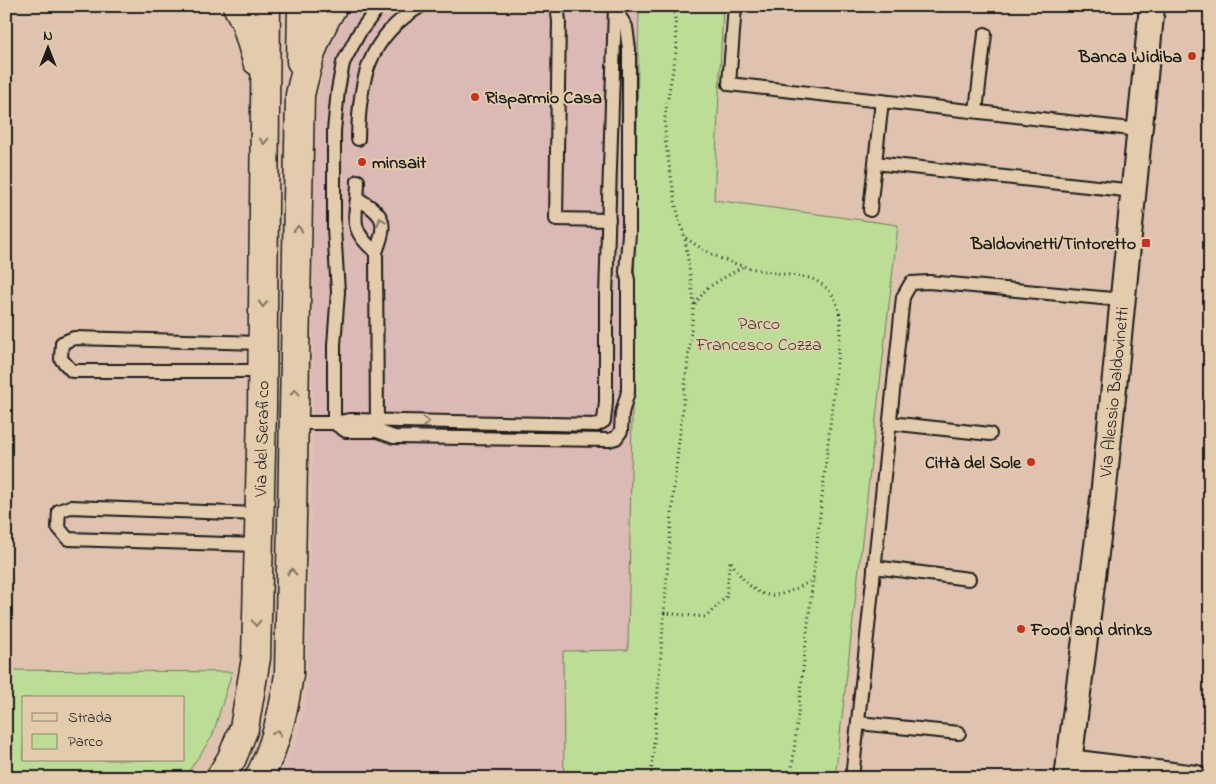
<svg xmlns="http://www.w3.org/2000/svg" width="1216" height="784" viewBox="0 0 1216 784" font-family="'Indie Flower',sans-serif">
	<rect width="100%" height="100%" fill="#dfc3b0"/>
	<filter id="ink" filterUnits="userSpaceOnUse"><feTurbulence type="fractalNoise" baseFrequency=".02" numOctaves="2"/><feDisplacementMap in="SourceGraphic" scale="10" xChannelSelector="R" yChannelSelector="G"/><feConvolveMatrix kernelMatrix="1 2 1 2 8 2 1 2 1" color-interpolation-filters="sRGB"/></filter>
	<g filter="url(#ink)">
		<path fill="#dbb9b5" d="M354,6H639L628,651H563L564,778H278L297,741L305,705L307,675L313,452L314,117L329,43Z"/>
		<g fill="#bcdd96" stroke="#6c7c59" fill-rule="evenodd">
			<path d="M639,6H723L714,200L898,225L835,778H564L563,651L628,650Z"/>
			<path d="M6,670L232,672L212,737L184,778H6ZM24,698H184V760H24Z"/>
		</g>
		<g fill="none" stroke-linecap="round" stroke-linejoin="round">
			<defs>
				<g id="lane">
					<path d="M379,6L359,33L343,63L338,90L334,131V228L338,292L334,345V423L346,431H377L394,437L609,440L616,438L621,431L622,413L628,392V280L626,272L629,234V49L626,27L615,9"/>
					<path d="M557,6L559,21L556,219L609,220"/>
					<path d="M735,6L729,84L1140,130"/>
					<path d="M882,101L875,163L1134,191"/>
					<path d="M976,111L985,34"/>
					<path d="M358,139C359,82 367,37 421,6"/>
					<path d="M358,181C358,215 345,227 376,252"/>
					<path d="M358,199C386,215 387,223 376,252L377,428"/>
					<path d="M870,210L875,163"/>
					<path d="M262,371H72L61,359L62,343L74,338L262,343"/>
					<path d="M294,423H334L351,420L597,425L604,421L606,402V296L615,7"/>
					<path d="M890,423L990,434"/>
					<path d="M258,545L68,539L58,527L59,511L70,507L258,514"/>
					<path d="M874,567L969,579"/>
					<path d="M858,723L959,733"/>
					<path d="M852,778L903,297L911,283L929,282L1123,300"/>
				</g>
				<g id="street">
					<path d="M1069,762L1196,778"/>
					<path id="s1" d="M1067,778L1102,507L1152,6"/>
				</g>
				<g id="secondary">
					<path d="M237,6L245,21L257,61"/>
					<path d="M301,61L302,6"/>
					<path id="s2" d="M220,778L232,758L244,728L256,658L262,409L266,6"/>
					<path d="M259,778C276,745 284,711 289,674L300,95C307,64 315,34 333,6"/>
				</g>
			</defs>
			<use href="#lane" stroke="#1c1c1c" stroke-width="16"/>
			<use href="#street" stroke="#1c1c1c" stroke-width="28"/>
			<use href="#secondary" stroke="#1c1c1c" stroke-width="31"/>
			<g stroke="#1c1c1c" stroke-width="3" stroke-dasharray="1 4" stroke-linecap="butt">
				<path d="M686,238C729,269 759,270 810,278C832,287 839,302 841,325L791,778"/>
				<path d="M695,304L707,288L742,267"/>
				<path d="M664,613L706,617L726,597L730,560C756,603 773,603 814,579"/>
				<path d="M651,778L674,487L694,304L685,238L676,207L665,139V115L677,46L674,6"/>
			</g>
			<use href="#lane" stroke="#e3ccac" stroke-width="12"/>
			<use href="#street" stroke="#e3ccac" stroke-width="24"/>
			<use href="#secondary" stroke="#e3ccac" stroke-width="28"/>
		</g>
		<defs><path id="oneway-chevron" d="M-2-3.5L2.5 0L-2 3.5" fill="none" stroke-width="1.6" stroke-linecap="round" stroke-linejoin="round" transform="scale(1.25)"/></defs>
		<g stroke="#807464">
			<use href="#oneway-chevron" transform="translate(264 141) rotate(91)"/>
			<use href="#oneway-chevron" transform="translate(381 221) rotate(-111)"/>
			<use href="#oneway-chevron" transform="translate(298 229) rotate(-89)"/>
			<use href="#oneway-chevron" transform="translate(263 304) rotate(91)"/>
			<use href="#oneway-chevron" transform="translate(295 392) rotate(-89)"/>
			<use href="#oneway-chevron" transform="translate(426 422) rotate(1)"/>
			<use href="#oneway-chevron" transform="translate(292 572) rotate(-89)"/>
			<use href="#oneway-chevron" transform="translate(256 623) rotate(91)"/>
			<use href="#oneway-chevron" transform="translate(277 733) rotate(-73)"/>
		</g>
	</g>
	<g fill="#c8321e" stroke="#e3ccac" stroke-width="2">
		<circle cx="1192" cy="56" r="5"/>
		<circle cx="475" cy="97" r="5"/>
		<circle cx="362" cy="162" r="5"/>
		<rect x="1141" y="238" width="10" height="10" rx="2.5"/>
		<circle cx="1031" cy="462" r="5"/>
		<circle cx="1021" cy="629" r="5"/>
	</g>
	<g text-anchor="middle" stroke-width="4" stroke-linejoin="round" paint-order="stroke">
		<g font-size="18" font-weight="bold" fill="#1c1c1c" stroke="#e3ccac" text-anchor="end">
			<text x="1182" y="62">Banca Widiba</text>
			<text x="485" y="103" text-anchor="start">Risparmio Casa</text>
			<text x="372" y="168" text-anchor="start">minsait</text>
			<text x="1136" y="249">Baldovinetti/Tintoretto</text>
			<text x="1021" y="468">Città del Sole</text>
			<text x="1031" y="635" text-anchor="start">Food and drinks</text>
		</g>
		<g font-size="18" fill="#3c4334" stroke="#e3ccac">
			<text x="759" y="329">Parco<tspan x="759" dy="21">Francesco Cozza</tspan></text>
		</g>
		<g font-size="18" fill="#1c1c1c" stroke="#e3ccac">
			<text dy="6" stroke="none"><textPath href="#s1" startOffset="389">Via Alessio Baldovinetti</textPath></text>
			<text dy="6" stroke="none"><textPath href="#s2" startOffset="346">Via del Serafico</textPath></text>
		</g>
	</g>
	<rect width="1216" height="784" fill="none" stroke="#e3ccac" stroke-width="25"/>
	<rect x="12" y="12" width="1191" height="759" fill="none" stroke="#1c1c1c" stroke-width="2" filter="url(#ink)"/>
	<rect x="22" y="696" width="162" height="65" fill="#e3ccac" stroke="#938672"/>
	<rect x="32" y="713" width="25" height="8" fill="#e3ccac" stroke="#938672"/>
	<text x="68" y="722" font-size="15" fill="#1c1c1c">Strada</text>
	<rect x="32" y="734" width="25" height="15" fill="#bcdd96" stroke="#938672"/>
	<text x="68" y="746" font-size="15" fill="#1c1c1c">Parco</text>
	<g transform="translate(48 48)" stroke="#e3ccac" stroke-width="4" paint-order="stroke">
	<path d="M0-4L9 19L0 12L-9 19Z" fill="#1c1c1c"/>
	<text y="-8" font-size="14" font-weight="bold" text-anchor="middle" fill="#1c1c1c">N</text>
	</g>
</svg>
